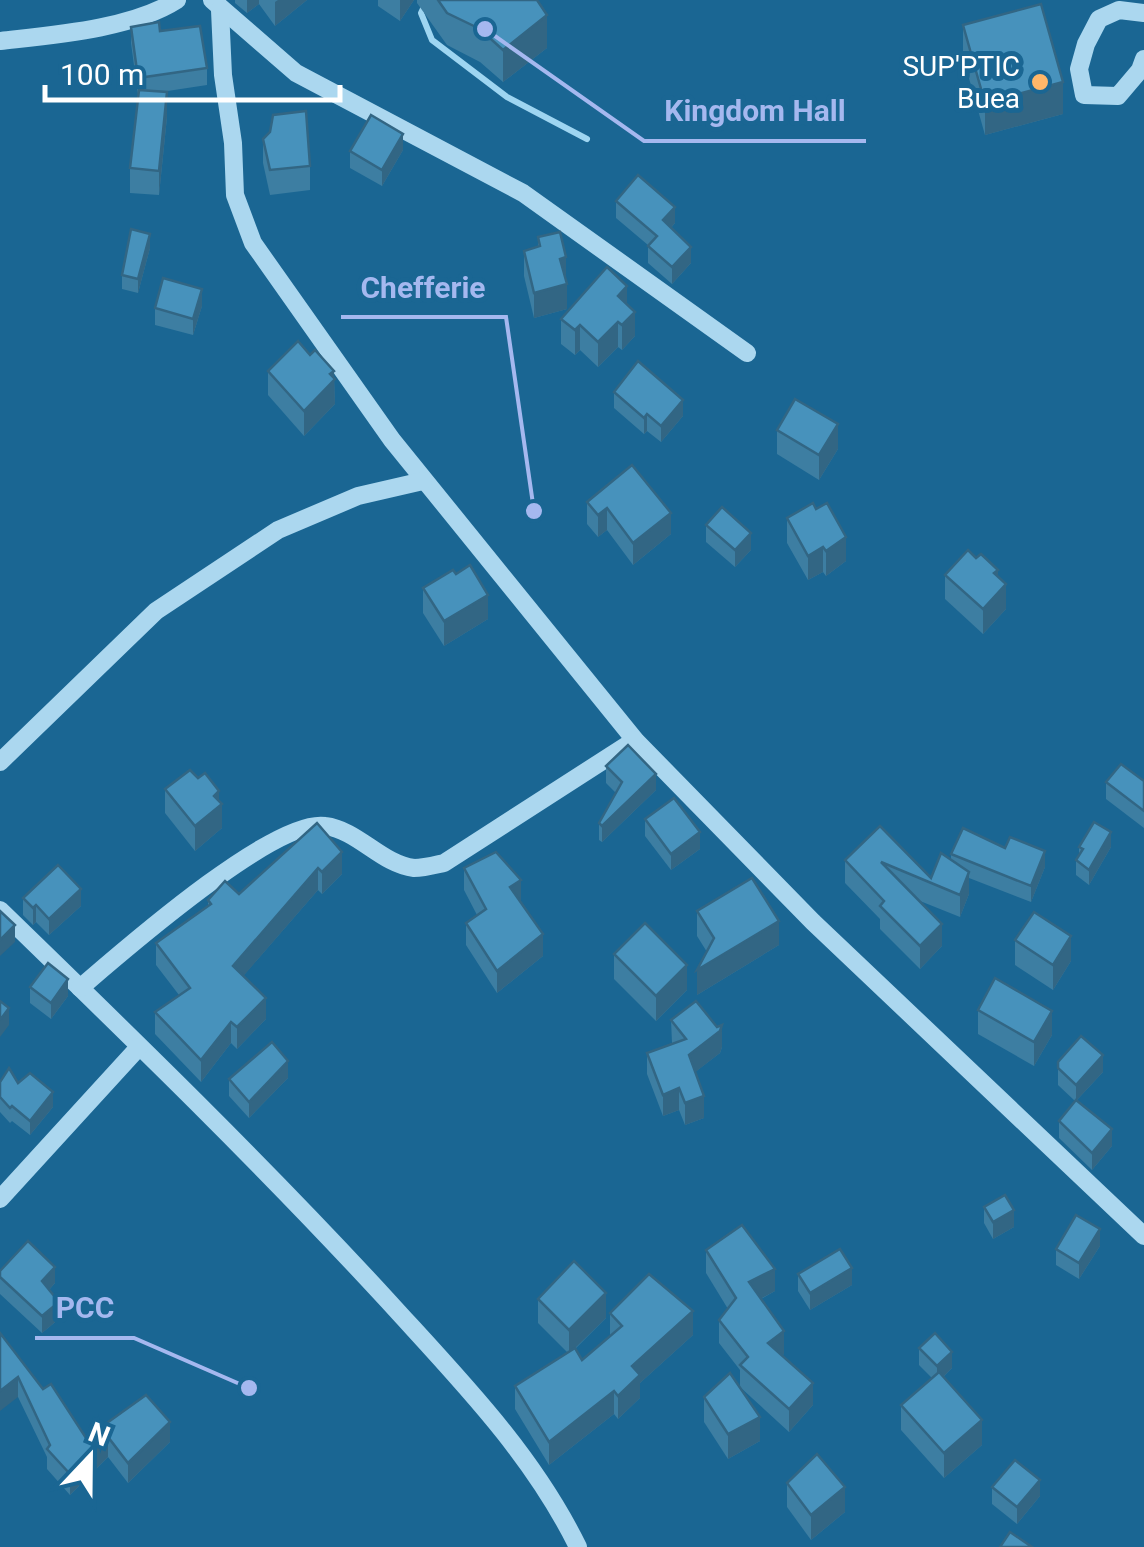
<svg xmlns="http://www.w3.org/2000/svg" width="1144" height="1547" viewBox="0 0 1144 1547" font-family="Roboto,sans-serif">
	<rect width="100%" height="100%" fill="#1a6693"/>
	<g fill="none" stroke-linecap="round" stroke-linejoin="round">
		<path stroke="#9ed5f1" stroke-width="6" d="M427,0L421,13L432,40L507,97L587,139"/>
		<g stroke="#abd7ef" stroke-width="18">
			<path d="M212,0L296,73L523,193L747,353"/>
			<path d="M220,10L223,75L233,143L235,195L253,243L392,440L635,740L813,922L1144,1236"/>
			<path d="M1144,13L1119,10L1099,19L1086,44L1079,69L1084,95L1118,96L1140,70L1144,59"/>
			<path d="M0,41C53,35 132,29 177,0"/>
			<path d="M0,762L156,611L278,530L358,496L423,481"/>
			<path d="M0,910C132,1038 265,1167 389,1302C459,1379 532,1453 578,1547"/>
			<path d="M80,988C122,952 274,818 325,826C358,830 381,864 414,868C424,868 435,865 444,863L635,740"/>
			<path d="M0,1199L139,1047"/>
		</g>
	</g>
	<g fill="#3d7ea2">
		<path d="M235,0H307L275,26L259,4L247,13L235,3Z"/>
		<path d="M378,0H414L400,21L378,6Z"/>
		<path d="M417,0H537L547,48L503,82L480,62L447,45L417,3Z"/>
		<path d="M963,25L1063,114L985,135L963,57Z"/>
		<path d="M131,27L160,31L207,68V85L161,92L167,117L159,195L130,193V168L138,95L131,43Z"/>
		<path d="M263,139L310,166V190L270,195L263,163Z"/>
		<path d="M403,150L382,186L350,168V151Z"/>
		<path d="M616,201L675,223L671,228L691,263L672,284L648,263V245L616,218Z"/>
		<path d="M538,237L566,280L567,309L534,318L524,276V251L538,247Z"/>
		<path d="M150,248L138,293L122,289V275Z"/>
		<path d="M627,305L635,336L622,350L618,347L598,367L580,350L575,355L561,344V319Z"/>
		<path d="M202,306L193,335L155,325V308Z"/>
		<path d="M310,355L334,378L335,404L304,436L268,395V371Z"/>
		<path d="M614,392L683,416L661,442L647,431L644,434L614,408Z"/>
		<path d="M777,430L838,449L819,480L777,454Z"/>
		<path d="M632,465L671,534L633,565L607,530L598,537L587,524V502Z"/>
		<path d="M787,518L846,561L826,576L823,572L808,580L787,543Z"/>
		<path d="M706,525L751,550L735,567L706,542Z"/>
		<path d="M976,558L998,577L1006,609L983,634L945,599V575Z"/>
		<path d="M423,588L488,619L444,646L423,613Z"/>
		<path d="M606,766L656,790L602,842L599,840V823L616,793L606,783Z"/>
		<path d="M1144,781V828L1106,799V782Z"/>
		<path d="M165,789L219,800L222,828L195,851L165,813Z"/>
		<path d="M645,819L700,849L671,870L645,836Z"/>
		<path d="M317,823L342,874L322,894L318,890L243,976L266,1019L237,1049L231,1043L201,1082L155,1034V1012L179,995L156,965V943L208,906V900L239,894Z"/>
		<path d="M880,826L931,878L951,860V854L1045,867L1031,902L969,878V894L960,917L920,901L942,946L920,969L880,929V919L845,883V860Z"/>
		<path d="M1079,847H1111L1089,885L1076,875V860L1079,855Z"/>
		<path d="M464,868L521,902L543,956L497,993L466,945V923L477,915L464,890Z"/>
		<path d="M23,898L81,906L49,935L36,922L33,925L23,915Z"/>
		<path d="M697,911L779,945L697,995L707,952L697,936Z"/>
		<path d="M1015,940L1071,961L1053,990L1015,965Z"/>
		<path d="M614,954L687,990L656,1021L614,979Z"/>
		<path d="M30,987L68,996L51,1019L30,1003Z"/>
		<path d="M978,1010L1052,1035L1034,1066L978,1034Z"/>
		<path d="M671,1020L722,1047L720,1053L695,1072L704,1118L685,1125L679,1110L663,1116L647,1074V1053L672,1043Z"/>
		<path d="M1058,1062L1103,1072L1076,1101L1112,1146L1092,1170L1059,1138V1121L1075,1101L1058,1085Z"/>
		<path d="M288,1078L249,1118L229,1096V1079Z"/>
		<path d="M0,1082L53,1107L30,1135L12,1121L10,1123L0,1112Z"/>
		<path d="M984,1207L1014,1227L993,1239L984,1223Z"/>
		<path d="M1100,1246L1079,1279L1056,1265V1249Z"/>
		<path d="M706,1250L775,1291L761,1299L784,1354L782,1355L813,1405L789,1432L740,1387V1370L719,1343V1320L728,1309L706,1273Z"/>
		<path d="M0,1271L55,1283L49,1290L59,1319L42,1333L0,1294Z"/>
		<path d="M798,1274L852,1285L810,1310L798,1291Z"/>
		<path d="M538,1299L606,1318L575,1349L582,1360L610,1337V1313L693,1335L640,1383V1398L618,1419L614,1414L549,1465L515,1409V1386L568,1353L538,1323Z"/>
		<path d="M0,1333L43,1389L86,1438L146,1395L170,1442L128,1483L108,1457L70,1495L47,1469V1457L18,1397Z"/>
		<path d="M919,1348L952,1368L943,1377L982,1445L944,1478L901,1430V1405L932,1378L919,1365Z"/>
		<path d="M704,1397L760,1441L728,1459L704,1422Z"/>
		<path d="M787,1483L845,1512L811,1540L787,1507Z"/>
		<path d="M992,1487L1040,1496L1017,1524L992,1504Z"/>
	</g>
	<g fill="#326684">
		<path d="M247,0H259V4L247,13Z"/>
		<path d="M278,0H307L275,26V2Z"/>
		<path d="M400,0H414L400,21Z"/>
		<path d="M547,15V48L503,82V50Z"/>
		<path d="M1063,82V114L985,135V103Z"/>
		<path d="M167,92V117L159,195V171Z"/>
		<path d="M403,134V150L382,186V170Z"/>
		<path d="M675,207V223L663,237V220Z"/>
		<path d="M150,234V248L138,293V279Z"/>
		<path d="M691,247V263L672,284V267Z"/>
		<path d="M566,257V282L560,259Z"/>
		<path d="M567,284V309L534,318V293Z"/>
		<path d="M627,286V311L618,296Z"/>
		<path d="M202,289V306L193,335V319Z"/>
		<path d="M635,312V336L622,350V325Z"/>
		<path d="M618,322V347L598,367V342Z"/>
		<path d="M580,325V350L575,355V330Z"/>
		<path d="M334,371L335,404L304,436V411Z"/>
		<path d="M683,400V416L661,442V426Z"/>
		<path d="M647,414V431L644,434V418Z"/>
		<path d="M838,424V449L819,480V455Z"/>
		<path d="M607,508V530L598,537V515Z"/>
		<path d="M671,513V534L633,565V543Z"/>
		<path d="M751,533V550L735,567V550Z"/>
		<path d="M846,537V561L826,576V551Z"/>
		<path d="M823,547V572L808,580V556Z"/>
		<path d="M998,570V593L1006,584V609L983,634V609L994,573Z"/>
		<path d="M488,595V619L444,646V621Z"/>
		<path d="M656,774V790L602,842V826Z"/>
		<path d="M219,791V807L222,804V828L195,851V826Z"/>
		<path d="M700,832V849L671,870V854Z"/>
		<path d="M1111,832V847L1089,885V870Z"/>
		<path d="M1045,851V867L1031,902V886Z"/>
		<path d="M342,852V874L322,894V872Z"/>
		<path d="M318,868V890L233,988V966Z"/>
		<path d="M969,872V894L960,917V895Z"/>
		<path d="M521,880V902L510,909V887Z"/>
		<path d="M81,889V906L49,935V919Z"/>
		<path d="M36,905V922L33,925V908Z"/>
		<path d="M779,921V945L697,995V970Z"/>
		<path d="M942,924V946L920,969V946Z"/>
		<path d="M15,925V942L0,956V940Z"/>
		<path d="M543,934V956L497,993V971Z"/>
		<path d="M1071,936V961L1053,990V965Z"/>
		<path d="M687,965V990L656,1021V996Z"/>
		<path d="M68,979V996L51,1019V1003Z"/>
		<path d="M266,998V1019L237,1049V1027Z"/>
		<path d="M9,1008V1025L0,1037V1020Z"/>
		<path d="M1052,1011V1035L1034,1066V1042Z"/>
		<path d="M231,1022V1043L201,1082V1060Z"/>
		<path d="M722,1025V1047L720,1053L689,1077V1055Z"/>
		<path d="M1103,1055V1072L1076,1101V1085Z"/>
		<path d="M288,1061V1078L249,1118V1102Z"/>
		<path d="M679,1088V1110L663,1116V1095Z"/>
		<path d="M53,1092V1107L30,1135V1121Z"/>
		<path d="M704,1096V1118L685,1125V1103Z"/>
		<path d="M1112,1129V1146L1092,1170V1153Z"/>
		<path d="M1014,1210V1227L993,1239V1222Z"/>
		<path d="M1100,1229V1246L1079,1279V1263Z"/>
		<path d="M55,1267V1283L42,1298V1281Z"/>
		<path d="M852,1268V1285L810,1310V1293Z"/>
		<path d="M775,1269V1291L749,1305V1282Z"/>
		<path d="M606,1293V1318L569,1354V1330Z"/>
		<path d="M59,1302V1319L42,1333V1316Z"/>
		<path d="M693,1311V1335L640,1383V1398L618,1419V1396L632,1366Z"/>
		<path d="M784,1331V1354L768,1365V1343Z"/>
		<path d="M952,1352V1368L937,1383V1366Z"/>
		<path d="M18,1377V1397L0,1411V1391Z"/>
		<path d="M813,1383V1405L789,1432V1409Z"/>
		<path d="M614,1391V1414L549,1465V1442Z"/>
		<path d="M760,1417V1441L728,1459V1434Z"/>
		<path d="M982,1420V1445L944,1478V1453Z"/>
		<path d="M170,1422V1442L128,1483V1463Z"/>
		<path d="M108,1437V1457L70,1495V1474Z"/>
		<path d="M1040,1480V1496L1017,1524V1507Z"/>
		<path d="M845,1487V1512L811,1540V1515Z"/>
	</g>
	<g fill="#4792bc" stroke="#326684" stroke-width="2.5">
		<path d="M438,0H537L547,15L503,50L480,29L447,13Z"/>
		<path d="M1041,4L1063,82L985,103L963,25Z"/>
		<path d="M159,22L160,31L200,26L207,68L138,78L131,27Z"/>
		<path d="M139,90L167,92L159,171L130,168Z"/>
		<path d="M306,111L310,166L270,170L263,139L270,132L273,115Z"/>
		<path d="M371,115L403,134L382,170L350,151Z"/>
		<path d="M638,175L675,207L663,220L691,247L672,267L648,246L657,236L616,201Z"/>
		<path d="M131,229L150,234L138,279L122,275Z"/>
		<path d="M560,232L566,257L560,259L567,284L534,293L524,251L540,246L538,237Z"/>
		<path d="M607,267L627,286L618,296L635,312L622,325L618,322L598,342L580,325L575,330L561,319Z"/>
		<path d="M163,278L202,289L193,319L155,308Z"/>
		<path d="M298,341L310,355L315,350L334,371L330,374L335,379L304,411L268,371Z"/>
		<path d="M638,361L683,400L661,426L647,414L644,418L614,392Z"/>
		<path d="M795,399L838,424L819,455L777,430Z"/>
		<path d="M632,465L671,513L633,543L607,508L598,515L587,502Z"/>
		<path d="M813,503L816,509L827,503L846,537L826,551L823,547L808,556L787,518Z"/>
		<path d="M722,507L751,533L735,550L706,525Z"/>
		<path d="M968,550L976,558L981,554L998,570L994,573L1006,584L983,609L945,575Z"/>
		<path d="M470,565L488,595L444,621L423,588L453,570L456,574Z"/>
		<path d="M628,745L656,774L602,826L599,823L622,782L606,766Z"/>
		<path d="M1121,764L1144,781V811L1106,782Z"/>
		<path d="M190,770L198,778L205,773L219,791L214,796L222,804L195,826L165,789Z"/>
		<path d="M674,798L700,832L671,854L645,819Z"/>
		<path d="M1094,822L1111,832L1089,870L1076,860L1083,849L1079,847Z"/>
		<path d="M317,823L342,852L322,872L318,868L233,966L266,998L237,1027L231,1022L201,1060L155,1012L190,988L156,943L211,904L208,900L225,881L239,894Z"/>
		<path d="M880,826L931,878L941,853L969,872L960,895L881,862L942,924L920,946L880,906L884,901L845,860Z"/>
		<path d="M963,828L1005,848L1010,837L1045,851L1031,886L951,854Z"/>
		<path d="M496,852L521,880L510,887L543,934L497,971L466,923L486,909L464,868Z"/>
		<path d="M58,865L81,889L49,919L36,905L33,908L23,898Z"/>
		<path d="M752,878L779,921L697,970L714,938L697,911Z"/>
		<path d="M0,911L15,925L0,940Z"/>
		<path d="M1034,912L1071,936L1053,965L1015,940Z"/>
		<path d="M645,923L687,965L656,996L614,954Z"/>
		<path d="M48,963L68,979L51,1003L30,987Z"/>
		<path d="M995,978L1052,1011L1034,1042L978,1010Z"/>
		<path d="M0,1001L9,1008L0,1020Z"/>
		<path d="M696,1001L717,1027L722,1025L720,1031L689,1055L704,1096L685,1103L679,1088L663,1095L647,1053L686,1039L671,1020Z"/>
		<path d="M1081,1036L1103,1055L1076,1085L1058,1068V1062Z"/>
		<path d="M272,1042L288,1061L249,1102L229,1079Z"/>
		<path d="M9,1068L18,1083L30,1073L53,1092L30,1121L12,1106L10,1108L0,1097V1082Z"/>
		<path d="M1076,1100L1112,1129L1092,1153L1059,1121Z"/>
		<path d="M1005,1195L1014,1210L993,1222L984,1207Z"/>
		<path d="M1076,1215L1100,1229L1079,1263L1056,1249Z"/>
		<path d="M742,1225L775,1269L749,1282L784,1331L768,1343L813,1383L789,1409L740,1365L748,1357L719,1320L736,1298L706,1250Z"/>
		<path d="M28,1241L55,1267L42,1281L59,1302L42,1316L0,1277V1271Z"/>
		<path d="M840,1249L852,1268L810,1293L798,1274Z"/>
		<path d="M574,1261L606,1293L569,1330L538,1299Z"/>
		<path d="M649,1274L693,1311L632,1366L640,1375L618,1396L614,1391L549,1442L515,1386L575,1348L582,1360L622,1326L610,1313Z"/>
		<path d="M0,1333L43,1389L51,1384L86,1438L146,1395L170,1422L128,1463L108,1437L70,1474L47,1449L50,1445L18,1377L0,1391Z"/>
		<path d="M935,1333L952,1352L937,1366L919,1348Z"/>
		<path d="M939,1372L982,1420L944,1453L901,1405Z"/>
		<path d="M730,1373L760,1417L728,1434L704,1397Z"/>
		<path d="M817,1454L845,1487L811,1515L787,1483Z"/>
		<path d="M1015,1460L1040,1480L1017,1507L992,1487Z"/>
		<path d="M1010,1532L1032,1547H1000Z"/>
	</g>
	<circle fill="#ffb769" stroke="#1a6693" stroke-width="4" cx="1040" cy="82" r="10"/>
	<g text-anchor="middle" stroke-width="10" stroke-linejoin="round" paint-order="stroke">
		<g font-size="28" fill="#fff" stroke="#1a6693" text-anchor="end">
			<text x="1020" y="76">SUP'PTIC<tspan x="1020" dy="32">Buea</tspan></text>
		</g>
	</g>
	<path fill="none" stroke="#a5b8ef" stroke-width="4" d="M485 29L644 141H866M534 511L506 317H341M249 1388L134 1338H35"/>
	<g fill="#a5b8ef" stroke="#1a6693" stroke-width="4">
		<circle cx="485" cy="29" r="10"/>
		<circle cx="534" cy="511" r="10"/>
		<circle cx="249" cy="1388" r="10"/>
	</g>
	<g font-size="30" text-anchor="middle" font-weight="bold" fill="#a5b8ef" stroke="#1a6693" stroke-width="10" stroke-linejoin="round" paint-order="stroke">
		<text x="755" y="121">Kingdom Hall</text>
		<text x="423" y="298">Chefferie</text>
		<text x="85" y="1318">PCC</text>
	</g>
	<g transform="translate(90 1457) rotate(22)" stroke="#1a6693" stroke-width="8" paint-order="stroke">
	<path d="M0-8L18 38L0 25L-18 38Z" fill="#ffffff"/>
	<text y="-15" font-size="28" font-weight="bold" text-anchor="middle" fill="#ffffff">N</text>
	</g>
	<path d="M45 85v15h295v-15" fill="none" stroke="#ffffff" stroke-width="5"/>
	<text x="60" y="85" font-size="30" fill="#ffffff" stroke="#1a6693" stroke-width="8" paint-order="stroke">100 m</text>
</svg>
